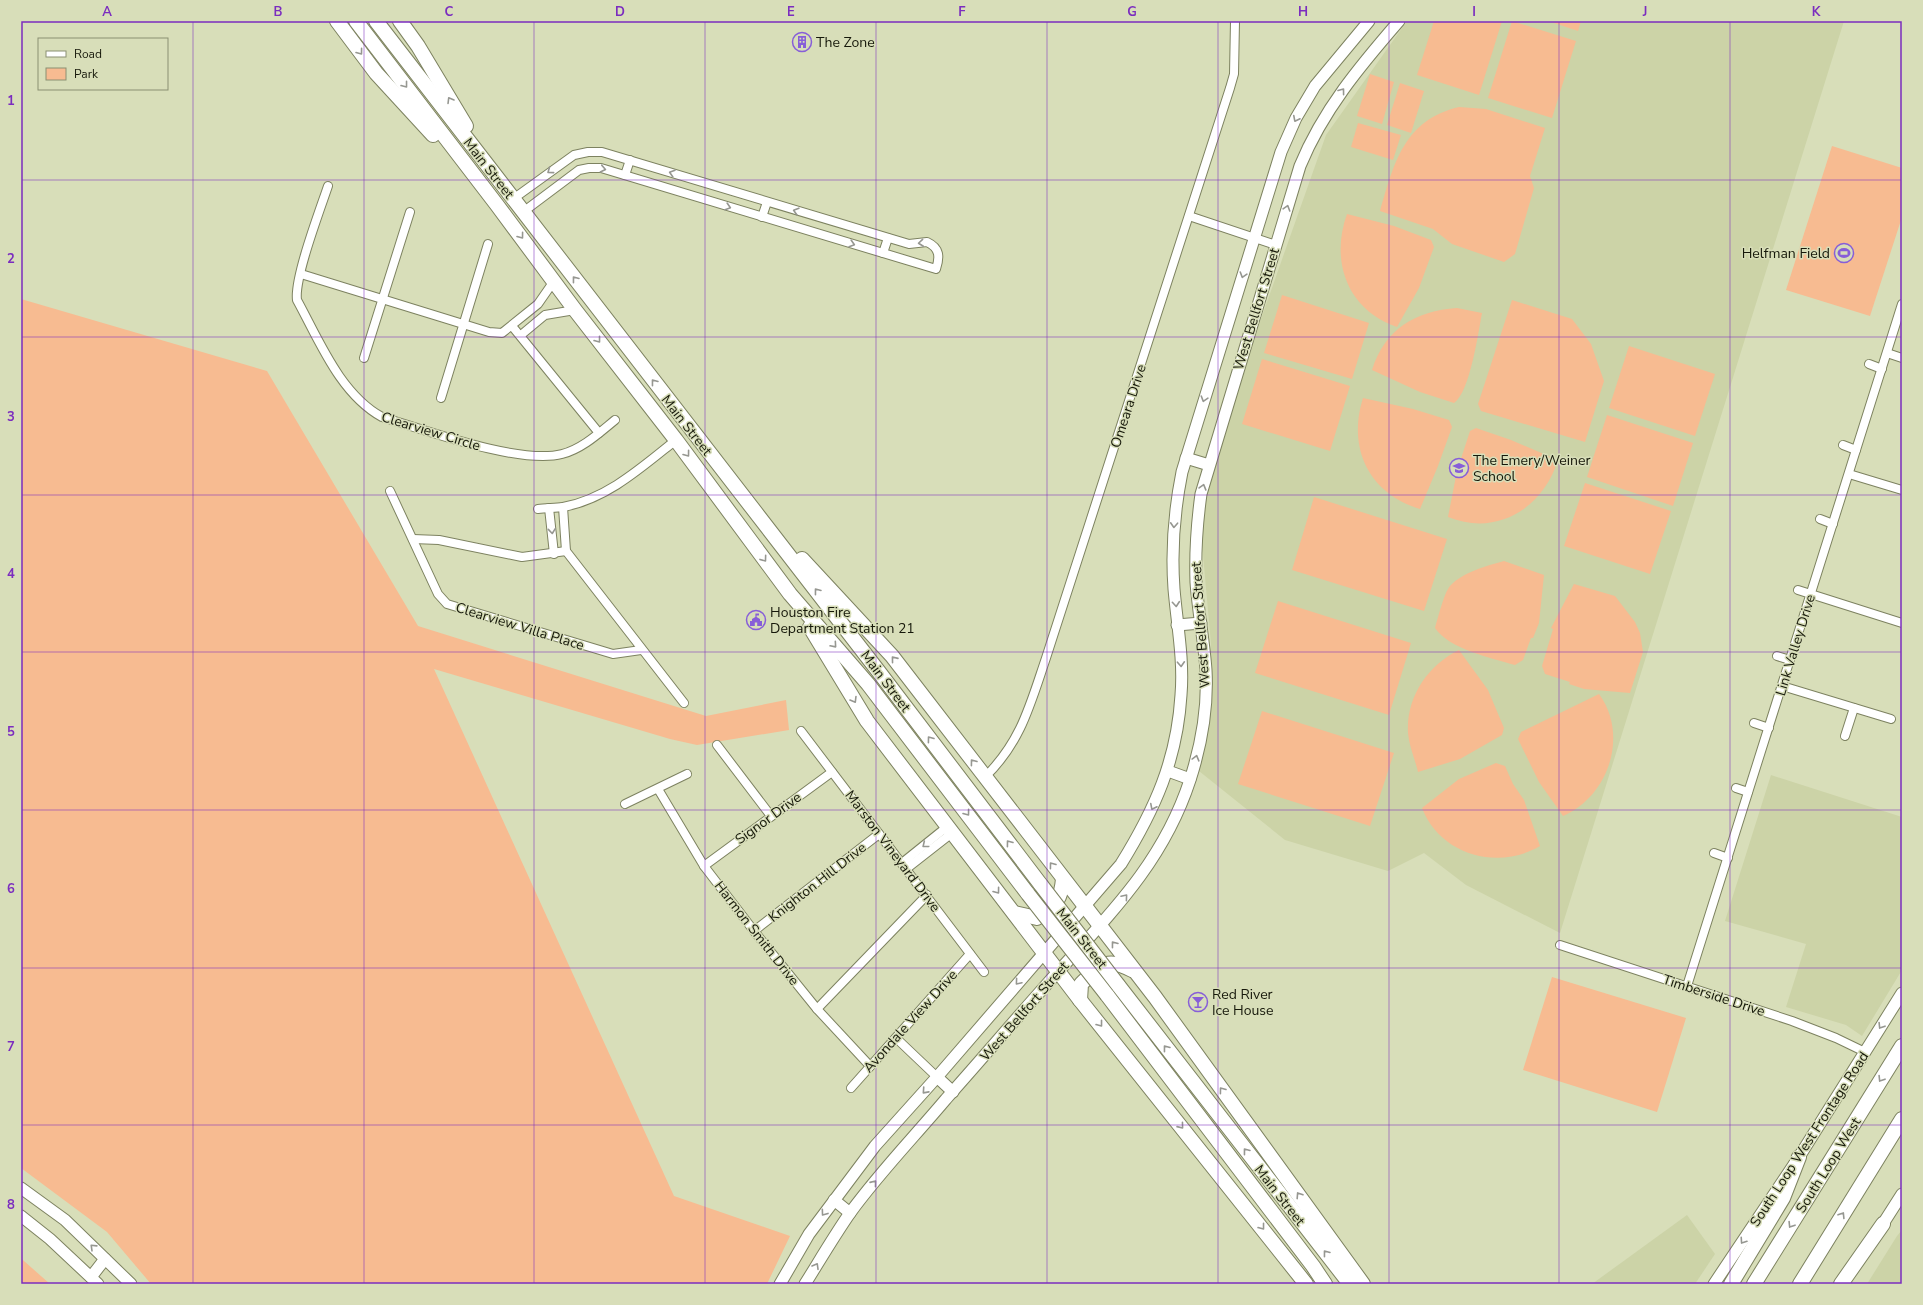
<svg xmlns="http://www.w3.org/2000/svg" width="1923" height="1305" viewBox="0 0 1923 1305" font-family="'Nunito Sans',sans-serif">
	<rect width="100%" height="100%" fill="#d8deb9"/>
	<g fill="#ccd3a7">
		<path d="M1407,21H1844L1560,933L1466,885L1424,853L1388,871L1285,840L1199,771L1211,644L1200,521L1227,415L1326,135Z"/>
		<path d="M1771,775L1902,817V970L1862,1036L1846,1025L1786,1007L1806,944L1725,921Z"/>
		<path d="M1687,1215L1715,1254L1695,1284H1592Z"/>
		<path d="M1902,1230V1284H1867L1897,1236Z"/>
	</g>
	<g fill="#f7bb91">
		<path d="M1434,21H1502L1479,95L1417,75Z"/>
		<path d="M1512,21L1576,41L1552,118L1488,98Z"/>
		<path d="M1548,21H1581L1578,31Z"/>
		<path d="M1370,74L1394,82L1382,124L1357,116Z"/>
		<path d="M1400,83L1424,91L1411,133L1387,125Z"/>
		<path d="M1459,107L1486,109L1545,128L1530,176L1534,188L1515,254L1504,262L1452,244L1433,229L1380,211C1394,163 1404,120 1459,107Z"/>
		<path d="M1358,123L1401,135L1393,160L1351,147Z"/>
		<path d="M1832,146L1902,168V217L1870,316L1786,290Z"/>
		<path d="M1347,214L1394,226L1431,240L1434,247L1419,288L1397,327C1347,310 1330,261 1347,214Z"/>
		<path d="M1282,295L1369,323L1352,379L1264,353Z"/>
		<path d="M21,299L267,371L418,626L706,716L786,700L789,730L697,745L670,739L434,669L674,1196L790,1236L767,1284H151L107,1232L21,1168Z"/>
		<path d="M1512,300L1572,319L1591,344L1604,381L1585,442L1481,411L1478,404Z"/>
		<path d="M1457,308L1482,313C1478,334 1470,392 1454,403L1420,392L1372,370C1385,329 1415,311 1457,308Z"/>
		<path d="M1629,346L1715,374L1695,436L1609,408Z"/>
		<path d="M1262,359L1350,386L1330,451L1242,424Z"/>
		<path d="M1363,398L1413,409L1449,420L1452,427L1438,466L1420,509C1369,494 1347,448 1363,398Z"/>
		<path d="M1607,415L1693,443L1673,506L1587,477Z"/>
		<path d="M1476,428L1511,440L1558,460C1543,508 1497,537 1448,517L1457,471L1470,431Z"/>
		<path d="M1585,483L1671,511L1650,574L1564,546Z"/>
		<path d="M1314,497L1447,539L1424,611L1292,570Z"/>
		<path d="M1504,561L1544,575L1539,623L1533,638H1531L1523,660L1515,665C1491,658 1449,649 1435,628C1438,618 1444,593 1450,586C1463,572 1486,566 1504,561Z"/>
		<path d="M1574,584L1615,596L1635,622L1640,633L1643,652L1630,693L1584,689L1569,684L1570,682L1545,674L1542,666L1553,629L1551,628Z"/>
		<path d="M1278,601L1411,643L1389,715L1255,673Z"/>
		<path d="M1459,650L1488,690L1504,728L1502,735L1460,759L1418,772C1415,759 1409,746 1408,733C1406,697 1428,665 1459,650Z"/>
		<path d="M1599,694C1629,735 1609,796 1563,816L1539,782L1518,739L1521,732Z"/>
		<path d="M1262,711L1394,753L1370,826L1238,784Z"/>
		<path d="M1496,763L1505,766L1513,784L1524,800L1540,846C1498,871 1440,855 1422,808L1459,779Z"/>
		<path d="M1552,977L1686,1018L1657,1112L1523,1070Z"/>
		<path d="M21,1258L24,1261L50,1284H21Z"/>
	</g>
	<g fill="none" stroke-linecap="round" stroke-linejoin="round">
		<defs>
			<g id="street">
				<path d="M625,175L630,160"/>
				<path d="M328,186C320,210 294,278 297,300C319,340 340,394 382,417C425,430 520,465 562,454C582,449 599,433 615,420"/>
				<path d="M513,199L574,155L588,152H602L909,244L927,242C940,248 940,257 936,269L601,168H589L579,170L523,212"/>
				<path d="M1189,216L1276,245"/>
				<path d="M762,217L767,202"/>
				<path d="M883,253L888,238"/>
				<path d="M301,274L489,332L502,333L538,304L554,281"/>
				<path d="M512,326L599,433"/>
				<path d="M521,335L545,315L575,310"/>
				<path d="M1887,353L1902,358"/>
				<path d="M364,358L410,212"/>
				<path d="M1869,364L1882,369"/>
				<path d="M441,398L488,244"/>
				<path d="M1843,445L1856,450"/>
				<path d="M1849,474L1902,490"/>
				<path d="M390,491L438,594L447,604L613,654L641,650"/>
				<path d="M563,507L566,551L684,703"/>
				<path d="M549,508L554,554"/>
				<path d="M538,509C546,508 555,508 563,507C607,499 642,467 676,440"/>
				<path d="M1820,519L1833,524"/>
				<path d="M413,539L439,540L522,557L566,551"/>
				<path d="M1798,590L1902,623"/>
				<path d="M1777,656L1790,660"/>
				<path d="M1782,686L1891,719"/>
				<path d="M1754,723L1769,728"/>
				<path d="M801,731L984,972"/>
				<path d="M1845,736L1854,708"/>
				<path d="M717,745L771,816"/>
				<path d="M985,777C1021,742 1030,705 1046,658L1230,88L1234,74L1235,21"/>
				<path d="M1736,788L1748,792"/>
				<path d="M658,789L704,866L754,931L817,1009L870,1066"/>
				<path d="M625,804L687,774"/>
				<path d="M1714,853L1728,858"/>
				<path d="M902,863L948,826"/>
				<path d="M704,866L832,772"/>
				<path d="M906,869L952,833"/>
				<path d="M754,931L879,834"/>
				<path d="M1560,945L1792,1021L1836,1038L1865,1052"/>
				<path d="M1687,986L1902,304"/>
				<path d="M817,1009L927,895"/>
				<path d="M896,1038L937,1077"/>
				<path d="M851,1088L970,954"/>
			</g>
			<g id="secondary">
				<path d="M1186,458L1209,465"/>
				<path d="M1177,625L1201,623"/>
				<path d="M1168,771L1190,779"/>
				<path d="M937,1077L953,1092"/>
				<path d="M21,1188L65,1220L131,1284"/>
				<path d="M834,1200L850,1213"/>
				<path d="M21,1216L50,1239L98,1284"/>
				<path d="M1879,1230L1902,1194"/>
				<path d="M91,1277L105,1259"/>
				<path d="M780,1284L809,1234L875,1146L937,1077L1121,864C1155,809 1177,760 1181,695C1184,660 1177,624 1174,589C1171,548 1174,512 1182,472L1281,152L1296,118L1315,86L1369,21"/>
				<path d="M805,1284C820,1260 834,1236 850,1213C879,1173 914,1137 946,1099C980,1061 1013,1022 1047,984C1105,919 1162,866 1190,780C1201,746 1208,706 1206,670C1204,641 1198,611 1196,582C1195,552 1197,523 1201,494L1300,166C1323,110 1360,66 1399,21"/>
				<path d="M1714,1284L1799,1157L1902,993"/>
			</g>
			<g id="highway">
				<path d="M337,21L376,73L433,135"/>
				<path d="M356,21L497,205L575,310L676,440L790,594L868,684L1028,894"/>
				<path d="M376,21L879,672L1041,885"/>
				<path d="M400,21L418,46L466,126"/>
				<path d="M802,559L892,656L1155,997L1363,1284"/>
				<path d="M810,627L867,721L1080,1000L1306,1284"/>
				<path d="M1014,913L1037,918C1054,905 1061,902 1063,879"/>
				<path d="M1118,985L1350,1284"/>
				<path d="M1107,995L1313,1266L1325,1284"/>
				<path d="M1080,1000L1081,984C1100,966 1106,956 1132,970"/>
				<path d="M1731,1284L1783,1198L1799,1157"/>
				<path d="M1754,1284L1902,1046"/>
				<path d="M1800,1284L1902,1119"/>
				<path d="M1841,1284L1883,1224"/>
			</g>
		</defs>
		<use href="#street" stroke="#7d8260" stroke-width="10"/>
		<use href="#secondary" stroke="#7d8260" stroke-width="13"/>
		<use href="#highway" stroke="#7d8260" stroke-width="16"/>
		<use href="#street" stroke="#fff" stroke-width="8"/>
		<use href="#secondary" stroke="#fff" stroke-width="11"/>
		<use href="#highway" stroke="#fff" stroke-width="14"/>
		<defs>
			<g id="highway-bridge">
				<path d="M1041,885L1118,985"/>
				<path d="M1028,894L1107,995"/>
			</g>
		</defs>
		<use href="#highway-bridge" stroke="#7d8260" stroke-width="16" stroke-linecap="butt"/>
		<use href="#highway-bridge" stroke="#fff" stroke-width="14"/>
	</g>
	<defs><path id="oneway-chevron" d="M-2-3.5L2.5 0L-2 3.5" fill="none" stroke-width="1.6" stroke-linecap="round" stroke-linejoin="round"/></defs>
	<g stroke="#969791">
		<use href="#oneway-chevron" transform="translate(360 52) rotate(53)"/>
		<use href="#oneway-chevron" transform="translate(405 85) rotate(52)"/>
		<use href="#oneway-chevron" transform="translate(1342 91) rotate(-53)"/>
		<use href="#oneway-chevron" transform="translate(450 100) rotate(-121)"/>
		<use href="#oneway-chevron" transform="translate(1296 119) rotate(117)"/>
		<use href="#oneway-chevron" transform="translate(603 169) rotate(12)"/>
		<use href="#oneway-chevron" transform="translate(550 171) rotate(144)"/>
		<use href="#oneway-chevron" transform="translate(672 173) rotate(-163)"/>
		<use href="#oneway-chevron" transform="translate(728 207) rotate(17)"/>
		<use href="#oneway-chevron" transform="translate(1287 208) rotate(-73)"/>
		<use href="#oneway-chevron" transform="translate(796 211) rotate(-164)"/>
		<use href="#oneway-chevron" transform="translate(521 236) rotate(53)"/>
		<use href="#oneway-chevron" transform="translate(921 243) rotate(174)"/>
		<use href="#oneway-chevron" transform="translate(852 244) rotate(17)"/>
		<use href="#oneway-chevron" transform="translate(1243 275) rotate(107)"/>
		<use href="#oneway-chevron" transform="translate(575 279) rotate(-128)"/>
		<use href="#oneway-chevron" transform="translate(598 340) rotate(52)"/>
		<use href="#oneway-chevron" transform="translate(654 382) rotate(-128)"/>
		<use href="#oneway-chevron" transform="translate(1204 399) rotate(107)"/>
		<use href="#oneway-chevron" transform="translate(687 454) rotate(53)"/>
		<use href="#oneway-chevron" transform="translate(1203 487) rotate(-74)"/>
		<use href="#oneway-chevron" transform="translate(1174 525) rotate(93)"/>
		<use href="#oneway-chevron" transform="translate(552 531) rotate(84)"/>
		<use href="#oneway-chevron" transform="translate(764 559) rotate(54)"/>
		<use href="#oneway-chevron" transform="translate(817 591) rotate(-128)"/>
		<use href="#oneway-chevron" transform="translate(1176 604) rotate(85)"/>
		<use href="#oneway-chevron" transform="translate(834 645) rotate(49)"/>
		<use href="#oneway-chevron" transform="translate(894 659) rotate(-129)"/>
		<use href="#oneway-chevron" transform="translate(1181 664) rotate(87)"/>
		<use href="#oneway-chevron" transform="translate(854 700) rotate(59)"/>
		<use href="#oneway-chevron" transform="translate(930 739) rotate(-127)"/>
		<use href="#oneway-chevron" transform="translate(1196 758) rotate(-75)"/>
		<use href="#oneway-chevron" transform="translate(973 762) rotate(-127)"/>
		<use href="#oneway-chevron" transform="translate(1153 807) rotate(117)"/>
		<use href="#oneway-chevron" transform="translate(967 813) rotate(53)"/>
		<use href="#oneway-chevron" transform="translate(1009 843) rotate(-127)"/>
		<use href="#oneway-chevron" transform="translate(925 845) rotate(141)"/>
		<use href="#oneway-chevron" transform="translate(1052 865) rotate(-127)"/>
		<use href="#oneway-chevron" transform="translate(997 891) rotate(53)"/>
		<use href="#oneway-chevron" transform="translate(1125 897) rotate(-50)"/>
		<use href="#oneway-chevron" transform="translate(1114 944) rotate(-128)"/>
		<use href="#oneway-chevron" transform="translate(1018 982) rotate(130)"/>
		<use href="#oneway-chevron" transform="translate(1100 1024) rotate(52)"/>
		<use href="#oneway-chevron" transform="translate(1881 1026) rotate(122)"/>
		<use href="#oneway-chevron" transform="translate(1166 1048) rotate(-128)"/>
		<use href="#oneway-chevron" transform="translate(1881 1079) rotate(122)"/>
		<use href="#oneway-chevron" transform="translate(1222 1090) rotate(-127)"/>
		<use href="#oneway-chevron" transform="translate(925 1091) rotate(132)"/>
		<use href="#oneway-chevron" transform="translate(1181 1126) rotate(51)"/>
		<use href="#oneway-chevron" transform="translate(1246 1151) rotate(-128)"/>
		<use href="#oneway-chevron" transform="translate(874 1183) rotate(-51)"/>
		<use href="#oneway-chevron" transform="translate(1299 1195) rotate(-123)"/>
		<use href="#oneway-chevron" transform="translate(824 1213) rotate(126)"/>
		<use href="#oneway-chevron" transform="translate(1842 1215) rotate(-58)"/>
		<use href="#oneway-chevron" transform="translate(1791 1225) rotate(122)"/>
		<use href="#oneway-chevron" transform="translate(1262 1227) rotate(52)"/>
		<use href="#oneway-chevron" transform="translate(1743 1241) rotate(124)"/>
		<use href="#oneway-chevron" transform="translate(93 1247) rotate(-136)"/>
		<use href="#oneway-chevron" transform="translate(1326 1253) rotate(-128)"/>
		<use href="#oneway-chevron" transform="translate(816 1266) rotate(-60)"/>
	</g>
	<path fill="none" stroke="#7b2cbf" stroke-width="1" stroke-opacity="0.55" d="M193,21V1284M364,21V1284M534,21V1284M705,21V1284M876,21V1284M1047,21V1284M1218,21V1284M1389,21V1284M1559,21V1284M1730,21V1284M21,180H1902M21,337H1902M21,495H1902M21,652H1902M21,810H1902M21,968H1902M21,1125H1902"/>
	<defs>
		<symbol id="building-ring" viewBox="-11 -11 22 22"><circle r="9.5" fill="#d8deb9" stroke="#875ed8" stroke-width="1.5"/><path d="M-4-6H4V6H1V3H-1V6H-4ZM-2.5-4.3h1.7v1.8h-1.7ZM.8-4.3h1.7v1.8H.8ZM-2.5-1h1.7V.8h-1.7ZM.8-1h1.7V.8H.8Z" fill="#875ed8"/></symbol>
		<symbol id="stadium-ring" viewBox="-11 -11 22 22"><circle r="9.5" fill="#d8deb9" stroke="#875ed8" stroke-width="1.5"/><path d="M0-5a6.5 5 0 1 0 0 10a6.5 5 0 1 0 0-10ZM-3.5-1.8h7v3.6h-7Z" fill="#875ed8"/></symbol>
		<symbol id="school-ring" viewBox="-11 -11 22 22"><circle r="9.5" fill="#d8deb9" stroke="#875ed8" stroke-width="1.5"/><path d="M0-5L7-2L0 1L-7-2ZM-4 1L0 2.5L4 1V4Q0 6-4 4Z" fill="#875ed8"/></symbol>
		<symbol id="civic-ring" viewBox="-11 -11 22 22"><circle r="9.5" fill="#d8deb9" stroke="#875ed8" stroke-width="1.5"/><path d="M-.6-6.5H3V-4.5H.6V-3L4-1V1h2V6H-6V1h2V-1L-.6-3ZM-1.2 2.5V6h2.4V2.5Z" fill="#875ed8"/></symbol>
		<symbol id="bar-ring" viewBox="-11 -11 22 22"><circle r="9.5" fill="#d8deb9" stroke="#875ed8" stroke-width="1.5"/><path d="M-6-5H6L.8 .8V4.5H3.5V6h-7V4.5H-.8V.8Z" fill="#875ed8"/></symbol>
	</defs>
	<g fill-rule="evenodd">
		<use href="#building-ring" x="791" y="31" width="22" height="22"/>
		<use href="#stadium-ring" x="1833" y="242" width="22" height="22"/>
		<use href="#school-ring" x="1448" y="457" width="22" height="22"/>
		<use href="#civic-ring" x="745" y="609" width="22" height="22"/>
		<use href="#bar-ring" x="1187" y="991" width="22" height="22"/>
	</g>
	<g text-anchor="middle" stroke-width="3" stroke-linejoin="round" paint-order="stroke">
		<g font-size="14" fill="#16180a" stroke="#d8deb9" text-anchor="start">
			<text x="816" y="47">The Zone</text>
			<text x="1830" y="258" text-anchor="end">Helfman Field</text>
			<text x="1473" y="465">The Emery/Weiner<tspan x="1473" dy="16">School</tspan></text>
			<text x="770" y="617">Houston Fire<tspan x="770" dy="16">Department Station 21</tspan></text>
			<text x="1212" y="999">Red River<tspan x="1212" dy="16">Ice House</tspan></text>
		</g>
		<g font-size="14" fill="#16180a" stroke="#d8deb9">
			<text transform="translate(489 168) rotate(52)" y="5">Main Street</text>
			<text transform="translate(1256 309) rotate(-73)" y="5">West Bellfort Street</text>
			<text transform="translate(1128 406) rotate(-72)" y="5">Omeara Drive</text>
			<text transform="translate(687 425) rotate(52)" y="5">Main Street</text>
			<text transform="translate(431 431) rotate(17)" y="5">Clearview Circle</text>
			<text transform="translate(1200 625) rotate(-94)" y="5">West Bellfort Street</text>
			<text transform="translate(520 626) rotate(17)" y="5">Clearview Villa Place</text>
			<text transform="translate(1795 645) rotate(-73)" y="5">Link Valley Drive</text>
			<text transform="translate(886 681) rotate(53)" y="5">Main Street</text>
			<text transform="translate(768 818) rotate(-36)" y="5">Signor Drive</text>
			<text transform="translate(893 851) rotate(53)" y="5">Marston Vineyard Drive</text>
			<text transform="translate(817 882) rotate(-38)" y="5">Knighton Hill Drive</text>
			<text transform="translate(757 933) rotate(52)" y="5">Harmon Smith Drive</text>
			<text transform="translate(1082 938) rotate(52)" y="5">Main Street</text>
			<text transform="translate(1714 995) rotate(18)" y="5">Timberside Drive</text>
			<text transform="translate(1024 1011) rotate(-49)" y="5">West Bellfort Street</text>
			<text transform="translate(910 1021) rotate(-48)" y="5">Avondale View Drive</text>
			<text transform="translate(1809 1139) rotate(-57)" y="5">South Loop West Frontage Road</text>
			<text transform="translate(1828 1165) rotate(-58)" y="5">South Loop West</text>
			<text transform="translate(1280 1195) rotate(52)" y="5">Main Street</text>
		</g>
	</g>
	<rect width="1923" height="1305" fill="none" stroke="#d8deb9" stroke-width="44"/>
	<rect x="38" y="38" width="130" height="52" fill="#d8deb9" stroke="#8a8f73"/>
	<rect x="46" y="51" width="20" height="6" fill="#ffffff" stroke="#8a8f73"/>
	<text x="74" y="58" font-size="12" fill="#16180a">Road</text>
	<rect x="46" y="68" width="20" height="12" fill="#f7bb91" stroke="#8a8f73"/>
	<text x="74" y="78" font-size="12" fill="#16180a">Park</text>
	<rect x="22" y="22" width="1879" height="1261" fill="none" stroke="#7b2cbf" stroke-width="1.5"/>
	<g font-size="13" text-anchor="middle" font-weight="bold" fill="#7b2cbf">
		<text x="107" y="16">A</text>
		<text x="278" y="16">B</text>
		<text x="449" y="16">C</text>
		<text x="620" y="16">D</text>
		<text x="791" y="16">E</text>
		<text x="962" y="16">F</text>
		<text x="1132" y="16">G</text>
		<text x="1303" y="16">H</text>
		<text x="1474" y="16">I</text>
		<text x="1645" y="16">J</text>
		<text x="1816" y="16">K</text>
		<text x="11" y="105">1</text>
		<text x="11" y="263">2</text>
		<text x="11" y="421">3</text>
		<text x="11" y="578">4</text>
		<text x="11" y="736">5</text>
		<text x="11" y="893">6</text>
		<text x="11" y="1051">7</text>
		<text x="11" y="1209">8</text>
	</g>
</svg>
